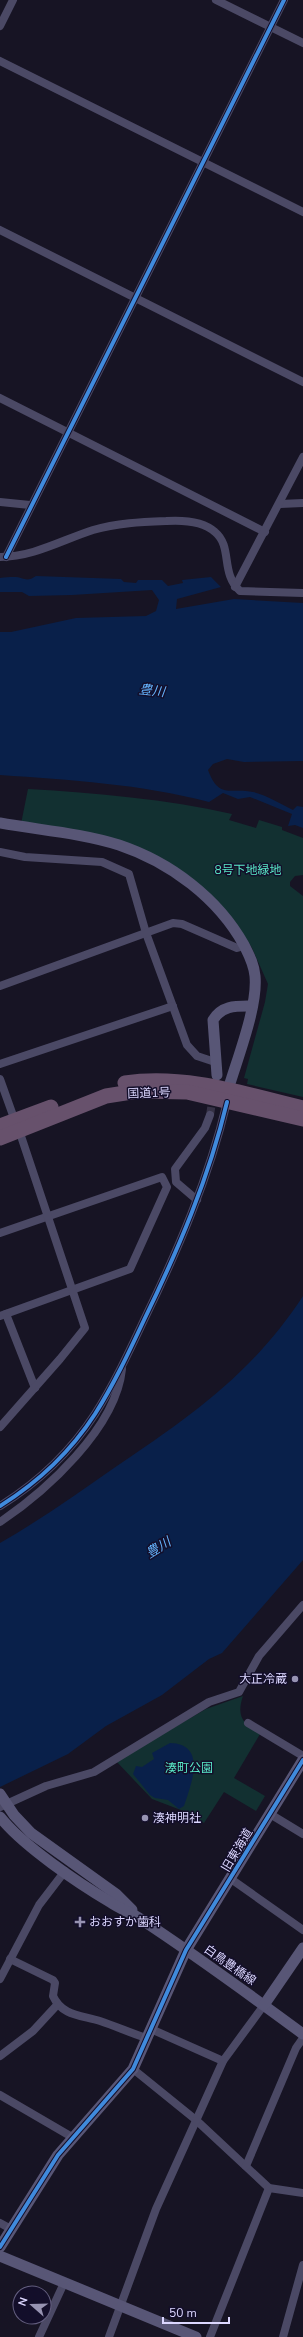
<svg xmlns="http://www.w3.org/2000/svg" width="303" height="2337" viewBox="0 0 303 2337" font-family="'Nunito Sans','Noto Sans JP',sans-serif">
	<rect width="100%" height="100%" fill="#171424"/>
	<g fill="#123031">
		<path d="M28,789C96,793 166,799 232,814L229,820L256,828L259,820L282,827V830L303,838V875L295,876L290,882V886L303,896V1097L247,1084L248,1079L244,1078L265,1002L268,984L252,948L236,923L161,859L21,824Z"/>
		<path d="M243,1696C236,1716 243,1724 260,1734L234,1778L265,1796L256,1811L224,1792L204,1823L186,1812L152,1799L116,1761L206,1709Z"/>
	</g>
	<g fill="#09204a">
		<path d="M36,576L121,579L124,582L136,583L138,580H162L168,586L183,583L182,580L211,577L221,587L177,599L176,609L234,599L303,603V761L244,762L227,759L213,764L208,770C219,800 231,787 253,792C266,795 281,804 293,810L297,806L303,807V828L295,825L288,826L292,814L250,797L238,799L223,793L209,802C141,784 70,780 0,775V632H11L76,618L146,616L156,611L159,600L152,590L72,595L29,596L22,592H0V578C5,577 9,577 14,577C24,577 26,583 36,576Z"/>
		<path d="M303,1296V1560L222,1653L209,1659L162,1695L106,1726L68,1754L0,1787V1543C40,1520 77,1494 114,1468C190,1417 252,1374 303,1296Z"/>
		<path d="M170,1743C205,1744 193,1779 186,1800L184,1806L179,1809L168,1800L155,1798L150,1795L133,1774L136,1766L142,1767L154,1759L152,1753Z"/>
	</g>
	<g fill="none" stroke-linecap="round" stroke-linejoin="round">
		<path stroke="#353145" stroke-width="8" stroke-dasharray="8 4" stroke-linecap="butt" d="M210,1115L213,1096"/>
		<g stroke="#4b4965" stroke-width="8">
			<path d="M216,0L303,43"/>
			<path d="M0,26L13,0"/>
			<path d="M0,61L303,212"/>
			<path d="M0,230L303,382"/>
			<path d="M0,398L265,532"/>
			<path d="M0,502L30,505"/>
			<path d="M280,504L303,503"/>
			<path d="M0,557C33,557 62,540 93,530C117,523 141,522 166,521C182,520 203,521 215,532C233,547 220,573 240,591L303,593"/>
			<path d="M6,557L284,0"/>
			<path d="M235,587L303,457"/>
			<path d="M0,852L25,857L102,862L129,874L146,933L187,1045L197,1056L215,1062"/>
			<path d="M0,986L173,923L182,924L237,948L244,946"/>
			<path d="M0,1064L173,1006"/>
			<path d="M0,1079L15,1121"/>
			<path d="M197,1200L176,1182L175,1169L205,1128L210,1115"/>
			<path d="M0,1233L162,1177L167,1187L130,1269L0,1316"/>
			<path d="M6,1314L35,1388"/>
			<path d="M0,1427L60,1359L85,1328L19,1130"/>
			<path d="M0,1506C37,1483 71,1451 95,1414C114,1384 129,1352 144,1320C178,1250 209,1178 227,1102"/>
			<path d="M0,1522C46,1491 116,1428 122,1369"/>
			<path d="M248,1723L303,1756"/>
			<path d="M0,1807L46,1786L94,1772L209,1702L239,1692L259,1656L303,1605"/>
			<path d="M270,1814L303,1834"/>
			<path d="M231,1879L303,1930"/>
			<path d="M10,1959L53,1980L55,1983L53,1996C62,2016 81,2015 100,2021C115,2026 131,2033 146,2038"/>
			<path d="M0,1979L39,1905L65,1871"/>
			<path d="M151,2029L223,2061"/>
			<path d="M0,2056L33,2031L57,2005"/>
			<path d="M133,2069L196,2120L269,2188L303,2193"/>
			<path d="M0,2095L72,2137"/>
			<path d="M246,2166L296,2048L303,2038"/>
			<path d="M0,2223L11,2229"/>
			<path d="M39,2337L64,2283"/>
			<path d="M109,2337L156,2209L223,2061L264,2005"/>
			<path d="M210,2337L269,2188"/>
			<path d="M283,2337L303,2265"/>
		</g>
		<g stroke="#585676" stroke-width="11">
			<path d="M0,823C39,830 81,833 119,845C170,862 218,898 244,945C249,955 254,964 255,976C258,1007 237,1059 228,1090"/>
			<path d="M217,1075L213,1020C222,1005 236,1006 252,1006"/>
			<path d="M0,1794L14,1815L31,1833L116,1894L132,1910"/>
			<path d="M0,1817C23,1846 78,1883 110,1902C120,1909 132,1913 142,1920C197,1956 250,1995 303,2034"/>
			<path d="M264,2005L303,1948"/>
			<path d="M0,2247L58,2155L133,2069L186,1950L303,1760"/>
			<path d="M0,2256L196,2337"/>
		</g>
		<g stroke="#67516c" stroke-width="15">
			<path d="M125,1083C185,1074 245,1094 303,1108"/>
			<path d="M0,1126L51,1107"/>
			<path d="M0,1138L106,1096L138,1091L187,1092L303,1119"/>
		</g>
		<defs>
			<g id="cycleway">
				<path d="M6,557L284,0"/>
				<path d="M0,1506C37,1483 71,1451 95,1414C114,1384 129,1352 144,1320C178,1250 209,1178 227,1102"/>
				<path d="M0,2247L58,2155L133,2069L186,1950L303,1760"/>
			</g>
		</defs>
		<use href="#cycleway" stroke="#130e2a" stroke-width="6"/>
		<use href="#cycleway" stroke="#408adc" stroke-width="4"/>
	</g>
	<g fill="#9793b2" stroke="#130e2a" stroke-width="1.5">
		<circle cx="295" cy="1679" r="4"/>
		<circle cx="145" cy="1818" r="4"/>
		<path d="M78 1916h4v4h4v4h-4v4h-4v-4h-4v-4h4z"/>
	</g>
	<g text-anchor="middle" stroke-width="3" stroke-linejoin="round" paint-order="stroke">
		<g font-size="12" fill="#59e9c8" stroke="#130e2a">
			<text x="248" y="874">8号下地緑地</text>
			<text x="189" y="1772">湊町公園</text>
		</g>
		<g font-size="12" fill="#dcd7ff" stroke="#130e2a">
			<text transform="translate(149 1093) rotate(-2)" y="4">国道1号</text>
			<text transform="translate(237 1850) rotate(-59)" y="4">旧東海道</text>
			<text transform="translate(230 1965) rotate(35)" y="4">白鳥豊橋線</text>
		</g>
		<g font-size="12" fill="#dcd7ff" stroke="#130e2a" text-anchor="start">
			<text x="287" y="1683" text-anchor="end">大正冷蔵</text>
			<text x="153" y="1822">湊神明社</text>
			<text x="89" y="1926">おおすか歯科</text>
		</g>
		<g font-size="13" font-style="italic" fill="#65b5ff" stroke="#130e2a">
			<text transform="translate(152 690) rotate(6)" y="5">豊川</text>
			<text transform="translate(158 1547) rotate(-32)" y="5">豊川</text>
		</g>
	</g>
	<g transform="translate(32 2305) rotate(290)"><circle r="19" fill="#130e2a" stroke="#635e7f"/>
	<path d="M0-3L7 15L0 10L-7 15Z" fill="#9793b2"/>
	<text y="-6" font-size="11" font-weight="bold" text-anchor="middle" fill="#dcd7ff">N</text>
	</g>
	<path d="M163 2317v6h66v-6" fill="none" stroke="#dcd7ff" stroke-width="2"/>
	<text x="169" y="2317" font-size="12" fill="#dcd7ff" stroke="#130e2a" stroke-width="3" paint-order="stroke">50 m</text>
</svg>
